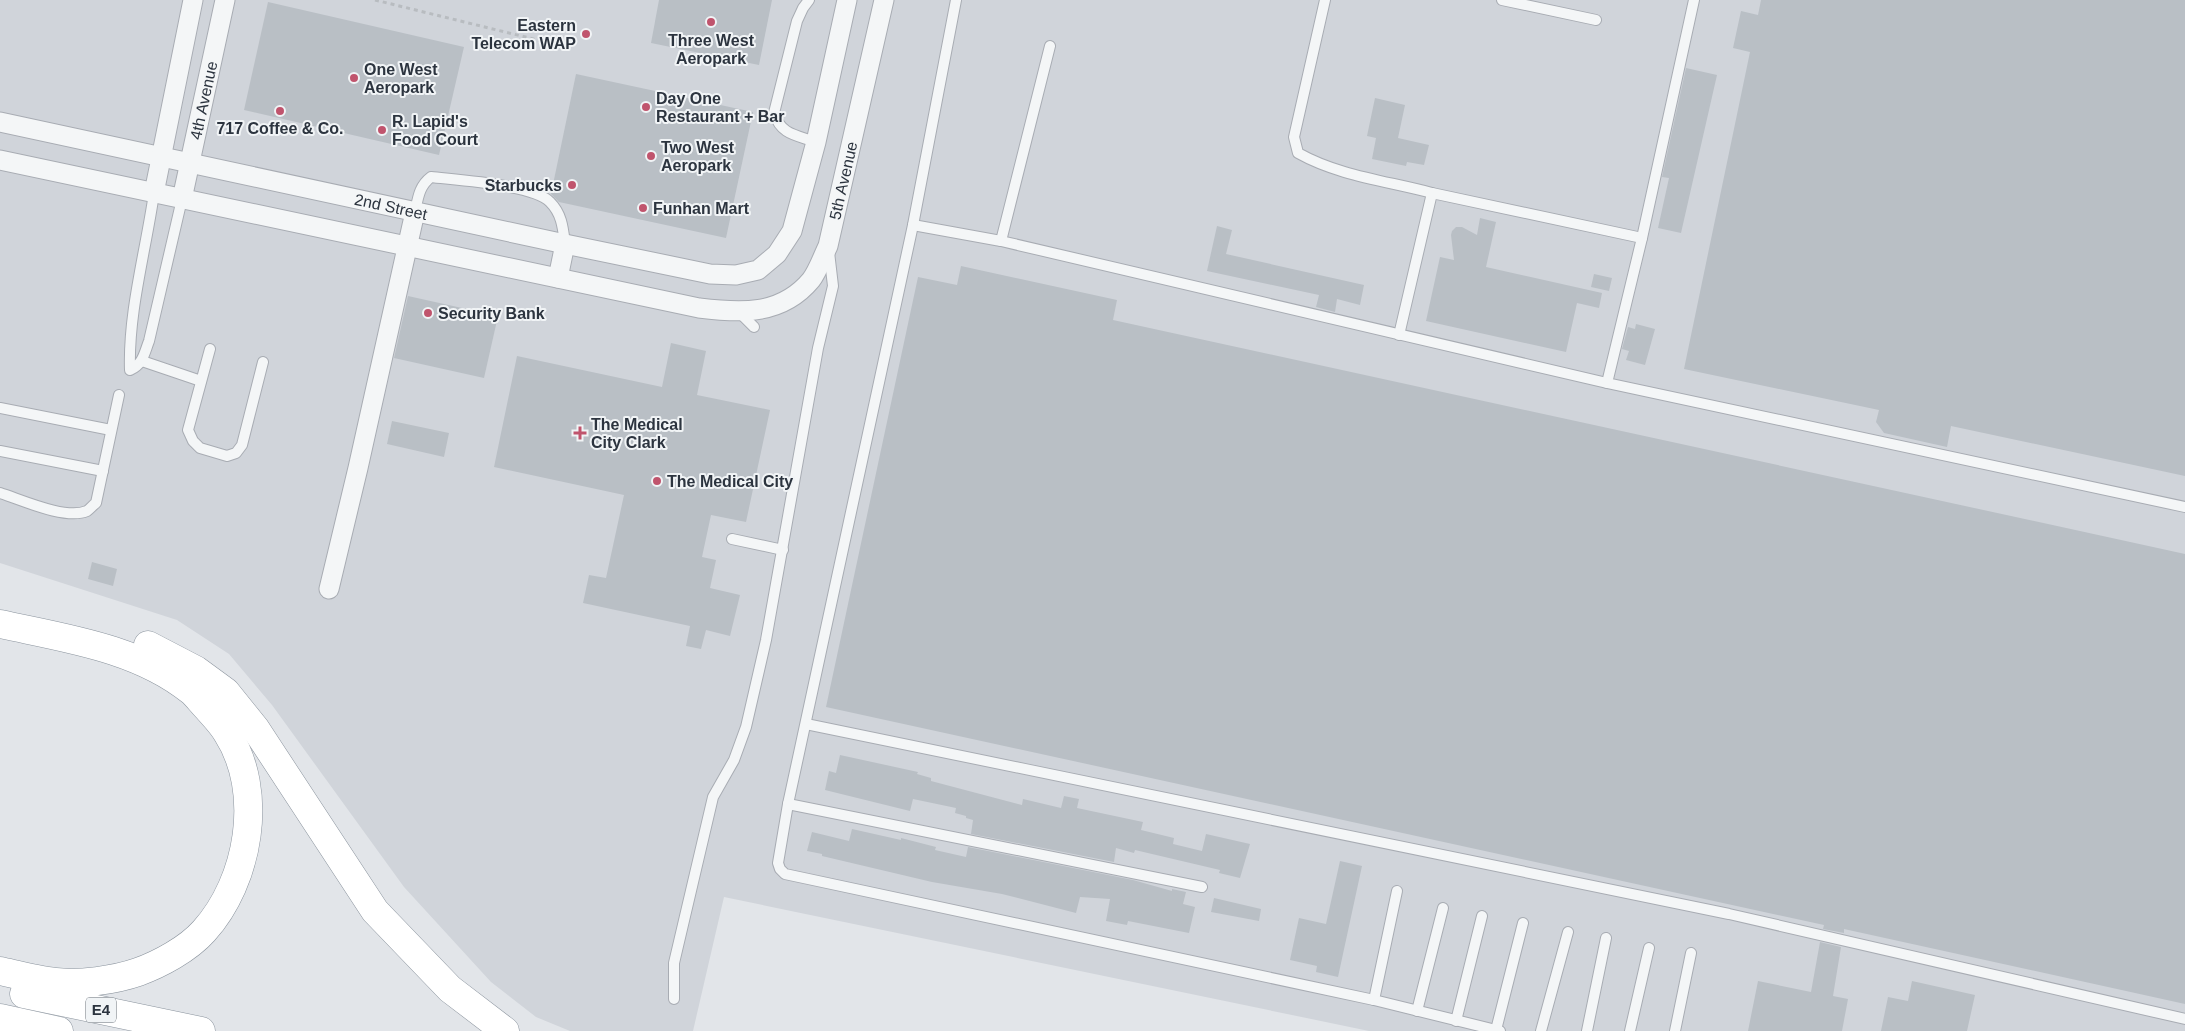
<svg xmlns="http://www.w3.org/2000/svg" width="2185" height="1031" viewBox="0 0 2185 1031" font-family="Arial,sans-serif">
	<rect width="100%" height="100%" fill="#e2e5e9"/>
	<path fill="#d0d4da" d="M0,0H2185V1031H1369L724,897L693,1031H570L536,1017L491,982L404,887L272,705L229,654L177,620L0,563Z"/>
	<g fill="#b9bfc5">
		<path d="M659,0H772L759,65L651,43Z"/>
		<path d="M1761,0H2185V476L1951,426L1947,447L1884,433L1876,422L1879,410L1684,369L1750,52L1733,48L1741,11L1758,15Z"/>
		<path d="M268,2L464,47L439,155L244,110Z"/>
		<path d="M1686,68L1717,75L1681,233L1658,228L1669,178L1662,177Z"/>
		<path d="M576,74L753,112L726,238L559,202L551,194Z"/>
		<path d="M1375,98L1405,105L1398,138L1429,145L1424,165L1407,162L1406,166L1372,159L1376,138L1367,136Z"/>
		<path d="M1480,218L1496,222L1486,267L1602,293L1599,308L1577,303L1566,352L1426,321L1440,257L1454,260L1451,235L1452,231L1456,227H1462L1477,235Z"/>
		<path d="M1217,226L1232,230L1226,254L1364,285L1360,305L1337,299L1335,312L1316,307L1319,295L1207,271Z"/>
		<path d="M961,266L1117,300L1113,320L2185,554V1004L1844,929V933L1823,929L1824,925L826,707L918,277L957,285Z"/>
		<path d="M1594,274L1612,278L1609,291L1591,287Z"/>
		<path d="M408,296L498,316L484,378L394,358Z"/>
		<path d="M1636,324L1655,329L1645,365L1626,360L1629,351L1622,349L1628,327L1635,329Z"/>
		<path d="M671,343L706,351L697,395L770,410L746,522L711,515L702,557L716,560L710,588L740,595L730,636L706,630L701,649L686,646L690,626L583,603L589,575L606,578L624,495L494,467L517,356L662,387Z"/>
		<path d="M392,421L449,433L444,457L387,444Z"/>
		<path d="M92,562L117,569L113,586L88,579Z"/>
		<path d="M840,755L918,772L917,774L931,778V781L1022,805L1023,799L1061,808L1064,796L1079,799L1077,808L1143,822L1141,830L1174,838L1173,844L1202,851L1206,834L1250,844L1240,878L1219,873L1220,870L1135,850L1134,853L1116,848L1114,862L971,834L973,820L966,818V816L955,813L956,808L913,799L910,811L825,790L829,771L836,773Z"/>
		<path d="M852,829L901,840V838L936,847L935,850L966,857L968,847L1133,880L1172,891V889L1186,892L1183,904L1195,907L1189,933L1128,921L1127,925L1106,921L1110,899L1080,897L1076,913L1002,894L932,882L822,856V854L807,851L812,832L849,841Z"/>
		<path d="M1340,861L1362,866L1338,977L1316,972L1317,966L1290,960L1299,918L1326,924Z"/>
		<path d="M1214,898L1261,909L1259,921L1211,912Z"/>
		<path d="M1820,942L1841,947L1833,996L1848,999L1842,1031H1748L1758,981L1811,992Z"/>
		<path d="M1912,981L1975,995L1967,1031H1881L1888,997L1908,1001Z"/>
	</g>
	<g fill="none" stroke-linecap="round" stroke-linejoin="round">
		<defs>
			<g id="lane">
				<path d="M809,0L803,8L797,21L774,113C781,135 796,135 816,142"/>
				<path d="M956,0L913,225L788,804L778,863L780,869L785,874L1374,1000L1500,1031"/>
				<path d="M1325,0L1294,137L1298,153C1339,176 1387,181 1432,193"/>
				<path d="M1502,0L1596,20"/>
				<path d="M154,193C146,250 128,312 130,370C143,364 144,354 149,341L182,199"/>
				<path d="M415,212C418,198 419,186 431,177C456,180 535,185 550,202C562,214 563,228 565,244"/>
				<path d="M913,225L1001,241L1607,383L2185,507"/>
				<path d="M1001,241L1050,46"/>
				<path d="M740,313L754,327"/>
				<path d="M1399,335L1432,193L1642,238"/>
				<path d="M210,349L188,430L193,441L200,448L227,456L236,453L242,445L263,362"/>
				<path d="M142,361L201,381"/>
				<path d="M1607,383L1642,238L1694,0"/>
				<path d="M0,408L111,430"/>
				<path d="M0,451L103,471"/>
				<path d="M0,493C22,500 65,520 87,511C90,509 93,505 96,503L119,395"/>
				<path d="M732,539L783,550"/>
				<path d="M806,724L1729,914L2185,1019"/>
				<path d="M788,804L1202,887"/>
				<path d="M674,999V963L713,797L734,760L746,727L766,640L818,348L833,286L829,252"/>
				<path d="M1374,1000L1397,891"/>
				<path d="M1417,1011L1443,908"/>
				<path d="M1456,1021L1482,916"/>
				<path d="M1496,1030L1523,923"/>
				<path d="M1541,1031L1568,932"/>
				<path d="M1587,1031L1606,938"/>
				<path d="M1630,1031L1649,948"/>
				<path d="M1675,1031L1691,953"/>
			</g>
			<g id="street">
				<path id="s1" d="M0,122L565,244L710,274L736,275L758,270L777,254L792,231L816,142L847,0"/>
				<path id="s2" d="M0,160L699,308C740,313 781,316 811,280C818,271 823,256 828,246L884,0"/>
				<path d="M154,193L193,0"/>
				<path id="s3" d="M182,199L225,0"/>
				<path d="M558,278L565,244"/>
				<path d="M329,589L358,468L415,212"/>
			</g>
			<g id="highway">
				<path d="M0,624C64,638 138,648 191,691C196,695 201,702 206,707C213,715 222,724 227,733C265,792 249,881 204,931C188,949 160,964 138,972C115,980 79,985 55,982C37,980 18,975 0,971"/>
				<path d="M148,645L196,670L226,692L255,728L375,911L450,989L505,1031"/>
				<path d="M24,994L201,1031"/>
				<path d="M0,1018L59,1031"/>
			</g>
		</defs>
		<use href="#lane" stroke="#a8acb3" stroke-width="12"/>
		<use href="#street" stroke="#a8acb3" stroke-width="21"/>
		<use href="#highway" stroke="#8b949e" stroke-width="29"/>
		<path stroke="#b8bcc0" stroke-width="3" stroke-dasharray="4 4" stroke-linecap="butt" d="M375,0L566,47"/>
		<use href="#lane" stroke="#f4f6f7" stroke-width="10"/>
		<use href="#street" stroke="#f4f6f7" stroke-width="19"/>
		<use href="#highway" stroke="#fff" stroke-width="28"/>
	</g>
	<g fill="#c0546d" stroke="#f1f4f6" stroke-width="2">
		<circle cx="711" cy="22" r="5"/>
		<circle cx="586" cy="34" r="5"/>
		<circle cx="354" cy="78" r="5"/>
		<circle cx="646" cy="107" r="5"/>
		<circle cx="280" cy="111" r="5"/>
		<circle cx="382" cy="130" r="5"/>
		<circle cx="651" cy="156" r="5"/>
		<circle cx="572" cy="185" r="5"/>
		<circle cx="643" cy="208" r="5"/>
		<circle cx="428" cy="313" r="5"/>
		<path d="M577.5 425.5h5v5h5v5h-5v5h-5v-5h-5v-5h5z"/>
		<circle cx="657" cy="481" r="5"/>
	</g>
	<g text-anchor="middle" stroke-width="4" stroke-linejoin="round" paint-order="stroke">
		<rect fill="#f1f4f6" stroke="#676e76" stroke-width="1" x="86" y="997.5" width="30" height="25" rx="4"/>
		<g font-size="15" font-weight="bold" fill="#2c343f">
			<text x="101" y="1015">E4</text>
		</g>
		<g font-size="16" font-weight="bold" fill="#2c343f" stroke="#f1f4f6" text-anchor="start">
			<text x="576" y="31" text-anchor="end">Eastern<tspan x="576" dy="18">Telecom WAP</tspan></text>
			<text x="711" y="46" text-anchor="middle">Three West<tspan x="711" dy="18">Aeropark</tspan></text>
			<text x="364" y="75">One West<tspan x="364" dy="18">Aeropark</tspan></text>
			<text x="656" y="104">Day One<tspan x="656" dy="18">Restaurant + Bar</tspan></text>
			<text x="392" y="127">R. Lapid's<tspan x="392" dy="18">Food Court</tspan></text>
			<text x="280" y="134" text-anchor="middle">717 Coffee &amp; Co.</text>
			<text x="661" y="153">Two West<tspan x="661" dy="18">Aeropark</tspan></text>
			<text x="562" y="191" text-anchor="end">Starbucks</text>
			<text x="653" y="214">Funhan Mart</text>
			<text x="438" y="319">Security Bank</text>
			<text x="591" y="430">The Medical<tspan x="591" dy="18">City Clark</tspan></text>
			<text x="667" y="487">The Medical City</text>
		</g>
		<g font-size="16" fill="#2c343f" stroke="#f1f4f6">
			<text dy="6" stroke="none"><textPath href="#s3" startOffset="101">4th Avenue</textPath></text>
			<text dy="6" stroke="none"><textPath href="#s2" startOffset="941">5th Avenue</textPath></text>
			<text dy="6" stroke="none"><textPath href="#s1" startOffset="400">2nd Street</textPath></text>
		</g>
	</g>
</svg>
